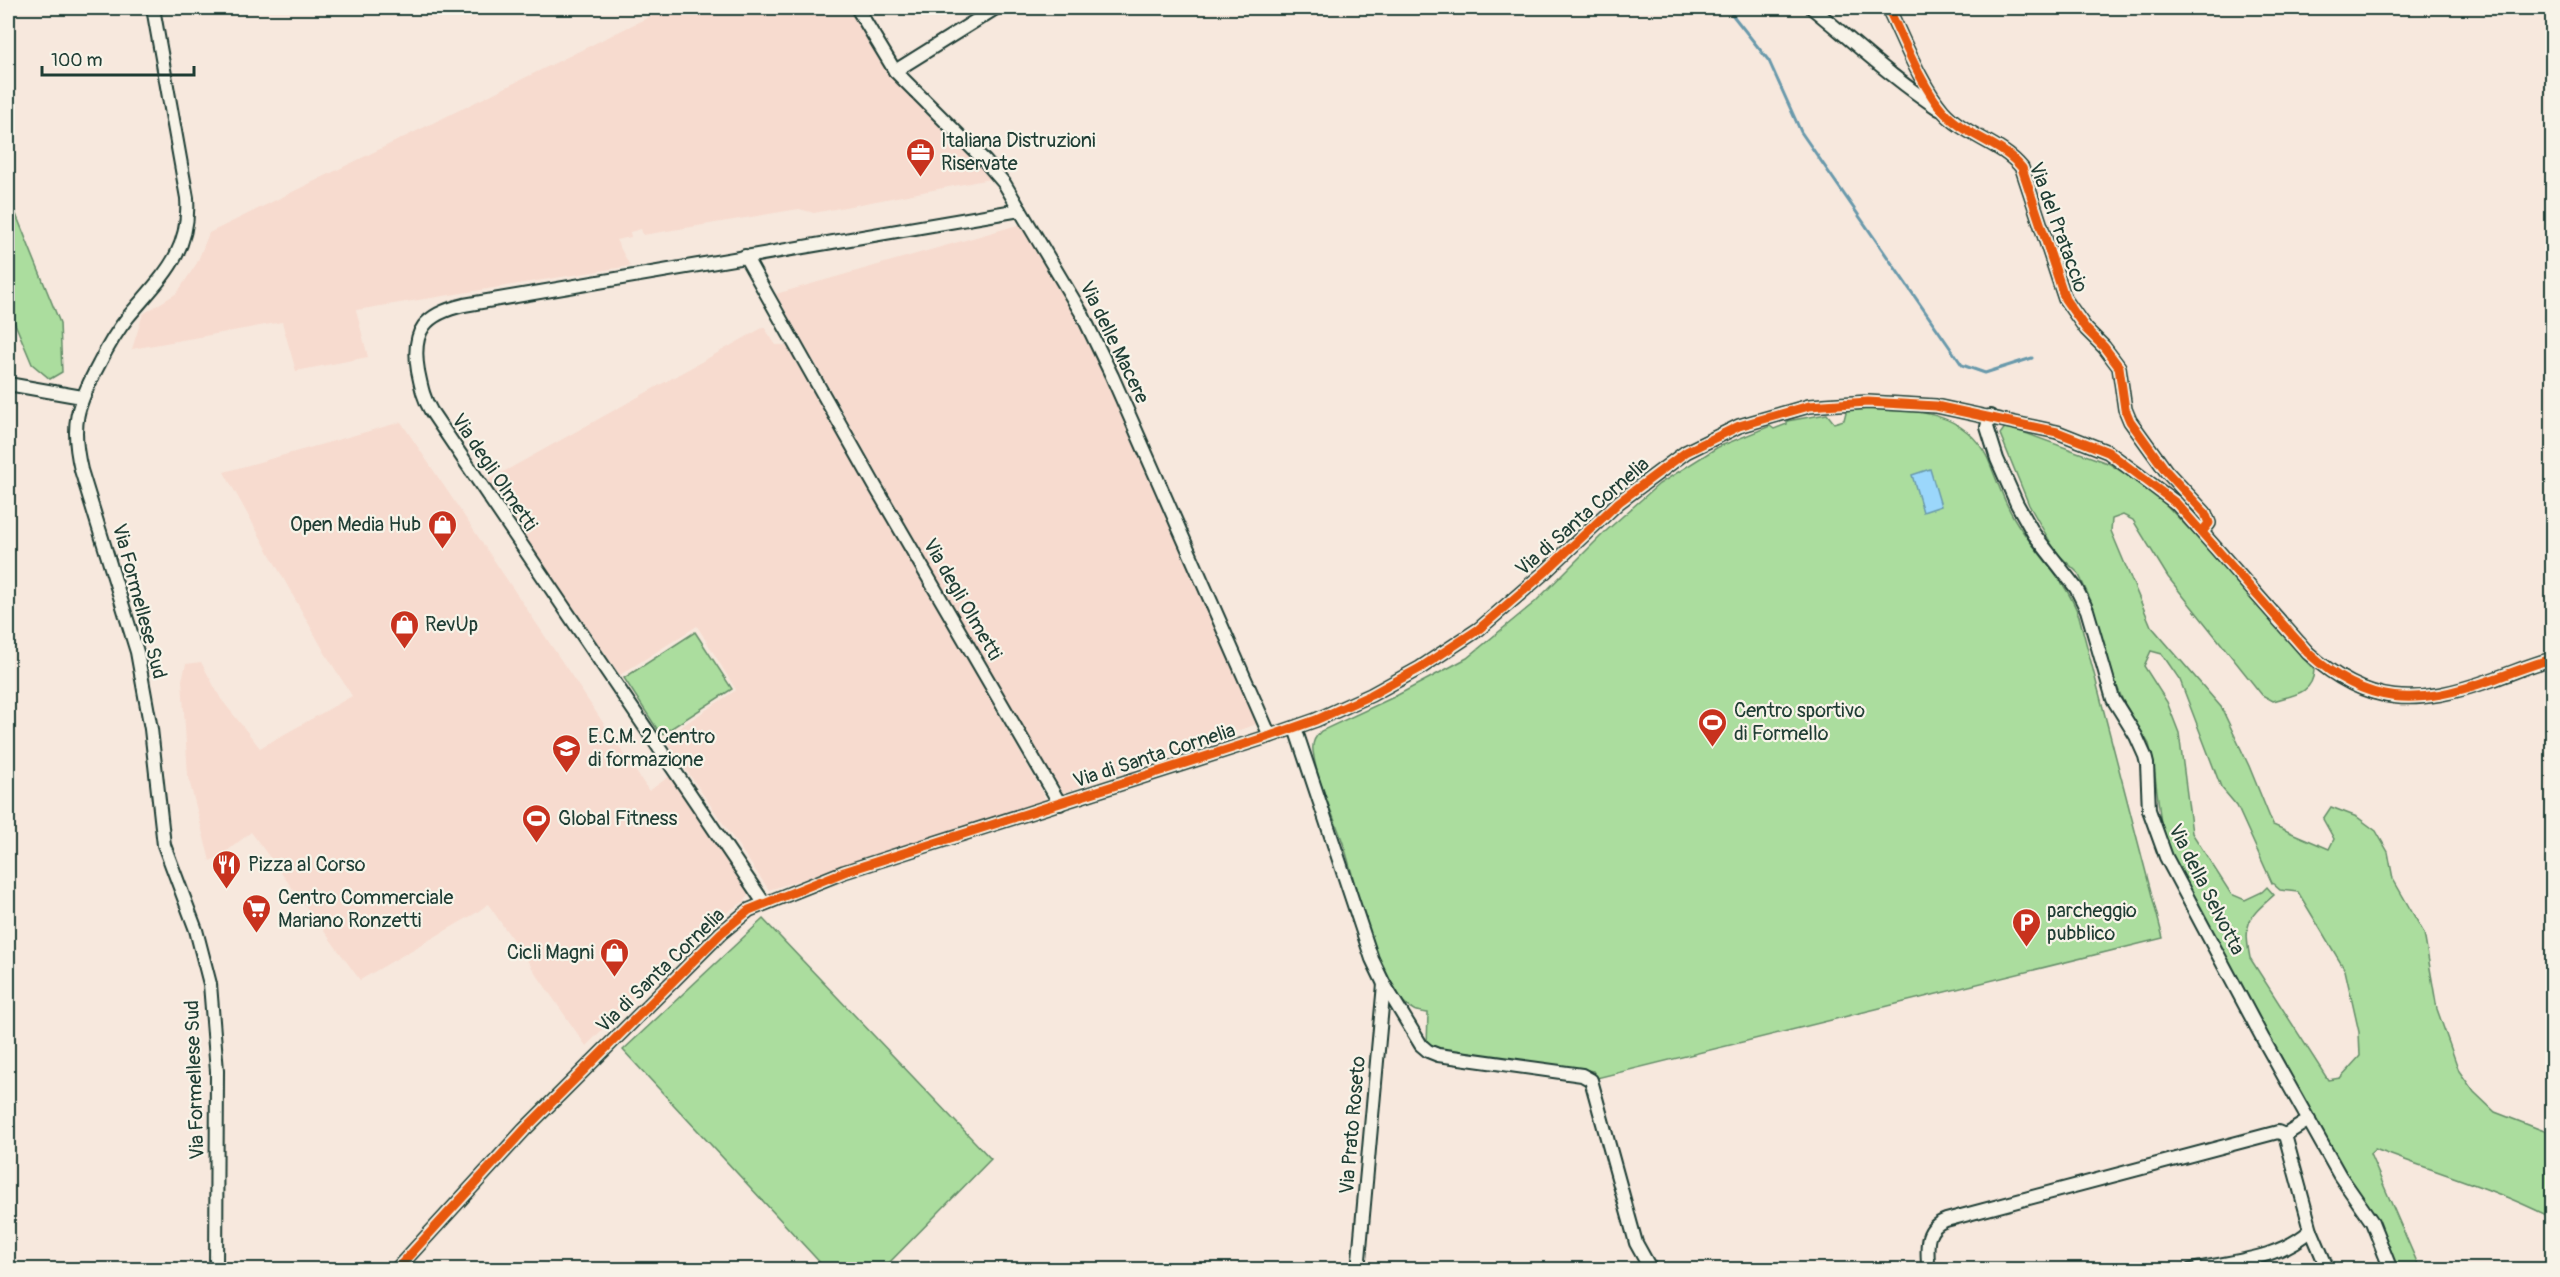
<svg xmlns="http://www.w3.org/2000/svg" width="2560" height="1277" viewBox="0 0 2560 1277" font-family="Pangolin,sans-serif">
	<rect width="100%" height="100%" fill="#f7e8dd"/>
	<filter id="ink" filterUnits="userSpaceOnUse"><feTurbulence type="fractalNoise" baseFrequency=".0167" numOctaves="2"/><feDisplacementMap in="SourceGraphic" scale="12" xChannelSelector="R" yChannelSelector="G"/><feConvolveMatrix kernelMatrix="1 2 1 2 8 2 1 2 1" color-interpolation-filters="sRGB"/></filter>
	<g filter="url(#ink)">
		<g fill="#f7dbcf">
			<path d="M667,8H852L888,68L995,178L814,213L799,209L643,235L641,229L630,232L631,237L616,240L630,266L356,310L368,357L296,371L282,322L132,349L143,314L177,293L197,263L209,233Z"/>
			<path d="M1025,223L1092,341L1257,724L1063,793L1013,713L776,294Z"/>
			<path d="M764,327L776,345H789L1043,793L1045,800L769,890L664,738L736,690L697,626L620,675L487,481Z"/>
			<path d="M401,422L649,791L671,775L749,893L745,901L708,924L586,1046L488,904L476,913L360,980L251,832L221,856L210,861L188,776L182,680L186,664L201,662L221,699L260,748L352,696L325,653L224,472Z"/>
		</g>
		<g fill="#abdd9e" stroke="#658d69" stroke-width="1.5" fill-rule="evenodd">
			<path d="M8,203L15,212L60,323L62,372L50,379L32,364L8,307Z"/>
			<path d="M1847,408C1900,410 1962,404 1988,459C1998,483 2006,508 2021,529C2042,560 2066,580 2079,616L2163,938L1597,1078L1593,1071L1427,1046L1428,1013C1423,1012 1418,1012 1414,1010C1377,991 1356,882 1343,843C1333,813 1317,783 1313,751C1312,742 1315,737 1321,731L1394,697L1467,658L1535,602L1606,531L1659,484L1718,447L1770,426L1774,429L1787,424V421L1827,414L1834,423L1844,420Z"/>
			<path d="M2006,426L2110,464L2156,494L2219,561L2314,670C2313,694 2293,695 2273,701L2262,695L2168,577L2133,520L2123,515L2112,519L2111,531L2151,626L2221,707L2249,766L2273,825L2329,849L2334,839L2323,819L2331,807L2357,817L2376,831L2388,852L2393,879L2424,933L2437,1009L2459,1071L2474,1092L2495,1112L2552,1134V1218C2496,1189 2435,1172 2375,1149L2370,1154L2420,1269H2395L2163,839L2153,760L2149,744L2123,701L2110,669L2091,601L2078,573L2056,552L2029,505L2000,434ZM2151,651L2162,654L2180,680L2221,787L2237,806L2272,883L2280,890L2298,892L2345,970L2359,1032L2360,1056L2340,1078L2328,1080L2250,958C2243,922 2248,918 2274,895L2267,887L2262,892L2245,900L2231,894L2192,833L2179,733L2167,702L2144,666Z"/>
			<path d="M695,632L732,689L661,735L624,678Z"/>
			<path d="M763,919L991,1159L883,1269H826L623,1050Z"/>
		</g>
		<path fill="#9bd7fb" stroke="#6999ab" stroke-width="1.5" d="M1930,469L1941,506L1923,512L1912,475Z"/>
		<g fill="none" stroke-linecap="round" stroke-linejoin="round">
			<path stroke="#6999ab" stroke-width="3" d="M1727,8L1769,61L1801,132L1962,365L1985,373L2032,358"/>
			<defs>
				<g id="minor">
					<path d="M153,8L187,198C191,254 160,278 128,317C116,332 107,348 99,364C77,405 70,424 81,470L137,652L151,729L164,845L196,930L210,984L217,1071L216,1270"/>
					<path d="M857,8L895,71L985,161L1004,183L1082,314L1112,376L1270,736"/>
					<path d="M1812,8C1854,42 1893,79 1939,109"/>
					<path d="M1888,8C1903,38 1921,86 1943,111C1965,136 2001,142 2022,168L2065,299L2086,329L2104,347L2119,367L2125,409L2130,421L2166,471L2205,513L2209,523L2202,532"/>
					<path d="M895,71L996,8"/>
					<path d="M745,256L875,486L1060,804"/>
					<path d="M8,384L82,397"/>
					<path d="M1990,416L1987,427L1997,459L2017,504L2034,534L2076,588L2087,610L2113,699L2136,736L2145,756L2147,764L2149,810L2166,857L2263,1039L2340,1176L2372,1222L2391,1270"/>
					<path d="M1295,728L1372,959L1384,984L1421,1045L1428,1051L1438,1055L1582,1075L1591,1080L1636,1243L1651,1270"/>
					<path d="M764,903L431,411C423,398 421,385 418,371C411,330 425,314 464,305L1020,210"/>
					<path d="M2285,1135L2311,1230L2328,1270"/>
					<path d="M1928,1264C1927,1245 1925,1228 1946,1220L2278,1132L2285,1135L2309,1120"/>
					<path d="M396,1270L524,1130L721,933L749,910L844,872L1270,736L1316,720L1371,695L1420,668L1479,629L1545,572L1619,502L1686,452L1739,426L1809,406L1868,402L1936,406L2057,432L2108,452L2176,503L2308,653C2368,707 2417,706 2491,680C2512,673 2532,664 2552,659"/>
					<path d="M1358,1270L1384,984"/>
					<path d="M2191,1270C2232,1261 2278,1260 2311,1230"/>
				</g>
			</defs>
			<use href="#minor" stroke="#1f3d34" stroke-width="16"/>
			<use href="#minor" stroke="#f7f3e8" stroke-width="12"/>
			<defs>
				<g id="cycleway">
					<path d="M1888,8C1903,38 1921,86 1943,111C1965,136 2001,142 2022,168L2065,299L2086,329L2104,347L2119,367L2125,409L2130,421L2166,471L2205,513L2209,523L2202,532"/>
					<path d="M396,1270L524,1130L721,933L749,910L844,872L1270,736L1316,720L1371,695L1420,668L1479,629L1545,572L1619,502L1686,452L1739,426L1809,406L1868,402L1936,406L2057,432L2108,452L2176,503L2308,653C2368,707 2417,706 2491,680C2512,673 2532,664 2552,659"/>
				</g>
			</defs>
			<use href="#cycleway" stroke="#f7f3e8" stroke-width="13"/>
			<use href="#cycleway" stroke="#e8590c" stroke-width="9"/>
		</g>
	</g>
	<defs>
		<symbol id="office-pin" viewBox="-11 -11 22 30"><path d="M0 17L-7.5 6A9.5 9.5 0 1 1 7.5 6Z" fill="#c8321e" stroke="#f7f3e8"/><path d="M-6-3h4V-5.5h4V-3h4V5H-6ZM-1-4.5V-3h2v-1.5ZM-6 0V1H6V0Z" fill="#fff"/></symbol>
		<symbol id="shop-pin" viewBox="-11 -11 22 30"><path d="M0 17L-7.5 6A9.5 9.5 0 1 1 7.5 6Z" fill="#c8321e" stroke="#f7f3e8"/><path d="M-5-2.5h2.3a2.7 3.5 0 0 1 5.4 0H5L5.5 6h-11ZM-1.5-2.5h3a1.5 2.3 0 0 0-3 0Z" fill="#fff"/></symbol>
		<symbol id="stadium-pin" viewBox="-11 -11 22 30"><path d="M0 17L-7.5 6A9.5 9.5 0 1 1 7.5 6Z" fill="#c8321e" stroke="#f7f3e8"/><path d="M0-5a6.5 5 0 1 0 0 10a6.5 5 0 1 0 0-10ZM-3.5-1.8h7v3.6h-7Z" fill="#fff"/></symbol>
		<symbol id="school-pin" viewBox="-11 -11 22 30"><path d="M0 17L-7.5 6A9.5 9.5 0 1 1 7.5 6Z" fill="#c8321e" stroke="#f7f3e8"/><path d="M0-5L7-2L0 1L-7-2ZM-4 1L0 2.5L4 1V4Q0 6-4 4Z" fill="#fff"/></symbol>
		<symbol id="restaurant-pin" viewBox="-11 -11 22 30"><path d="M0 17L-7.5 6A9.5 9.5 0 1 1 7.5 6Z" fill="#c8321e" stroke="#f7f3e8"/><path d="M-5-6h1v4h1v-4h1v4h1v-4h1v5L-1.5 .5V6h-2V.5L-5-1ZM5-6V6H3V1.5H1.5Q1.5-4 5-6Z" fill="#fff"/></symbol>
		<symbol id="supermarket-pin" viewBox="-11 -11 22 30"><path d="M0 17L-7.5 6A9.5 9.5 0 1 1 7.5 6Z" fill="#c8321e" stroke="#f7f3e8"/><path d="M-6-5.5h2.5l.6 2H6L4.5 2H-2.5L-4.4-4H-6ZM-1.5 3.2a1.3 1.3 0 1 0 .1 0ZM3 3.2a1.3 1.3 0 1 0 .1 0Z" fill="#fff"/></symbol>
		<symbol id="parking-pin" viewBox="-11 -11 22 30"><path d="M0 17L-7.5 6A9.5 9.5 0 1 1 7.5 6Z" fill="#c8321e" stroke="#f7f3e8"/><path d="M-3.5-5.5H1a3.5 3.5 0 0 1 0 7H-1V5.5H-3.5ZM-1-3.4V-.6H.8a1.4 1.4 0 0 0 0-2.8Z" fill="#fff"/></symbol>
	</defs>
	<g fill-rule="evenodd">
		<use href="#office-pin" x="904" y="136" width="33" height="45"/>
		<use href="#shop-pin" x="426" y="508" width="33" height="45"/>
		<use href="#shop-pin" x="388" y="608" width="33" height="45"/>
		<use href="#stadium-pin" x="1696" y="706" width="33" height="45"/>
		<use href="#school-pin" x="550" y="732" width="33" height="45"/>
		<use href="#stadium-pin" x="520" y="802" width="33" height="45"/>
		<use href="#restaurant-pin" x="210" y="848" width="33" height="45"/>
		<use href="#supermarket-pin" x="240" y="892" width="33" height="45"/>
		<use href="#parking-pin" x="2010" y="906" width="33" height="45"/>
		<use href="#shop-pin" x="598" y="936" width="33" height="45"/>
	</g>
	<g text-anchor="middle" stroke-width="4.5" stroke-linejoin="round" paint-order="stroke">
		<g font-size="20" fill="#1f3d34" stroke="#f7f3e8" text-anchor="start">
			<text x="941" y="147">Italiana Distruzioni<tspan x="941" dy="23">Riservate</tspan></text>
			<text x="421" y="531" text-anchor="end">Open Media Hub</text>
			<text x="425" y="631">RevUp</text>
			<text x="1734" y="717">Centro sportivo<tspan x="1734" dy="23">di Formello</tspan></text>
			<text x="588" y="743">E.C.M. 2 Centro<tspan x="588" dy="23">di formazione</tspan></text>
			<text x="558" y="825">Global Fitness</text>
			<text x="248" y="871">Pizza al Corso</text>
			<text x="278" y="904">Centro Commerciale<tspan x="278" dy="23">Mariano Ronzetti</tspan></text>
			<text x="2047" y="917">parcheggio<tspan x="2047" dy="23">pubblico</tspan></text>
			<text x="594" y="959" text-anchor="end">Cicli Magni</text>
		</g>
		<g font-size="20" fill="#1f3d34" stroke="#f7f3e8">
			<text transform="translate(2059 227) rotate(70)" y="7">Via del Prataccio</text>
			<text transform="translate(1115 342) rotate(64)" y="7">Via delle Macere</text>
			<text transform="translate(495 472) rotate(56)" y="7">Via degli Olmetti</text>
			<text transform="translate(1582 516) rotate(-41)" y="7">Via di Santa Cornelia</text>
			<text transform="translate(963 599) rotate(60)" y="7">Via degli Olmetti</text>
			<text transform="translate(140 601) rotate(75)" y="7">Via Formellese Sud</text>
			<text transform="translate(1154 755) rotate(-18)" y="7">Via di Santa Cornelia</text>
			<text transform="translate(2207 889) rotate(63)" y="7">Via della Selvotta</text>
			<text transform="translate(660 970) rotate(-44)" y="7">Via di Santa Cornelia</text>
			<text transform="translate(194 1080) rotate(-92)" y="7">Via Formellese Sud</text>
			<text transform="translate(1352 1125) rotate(-85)" y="7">Via Prato Roseto</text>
		</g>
	</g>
	<rect width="2560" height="1277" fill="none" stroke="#f7f3e8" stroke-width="30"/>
	<rect x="15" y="15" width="2530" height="1247" fill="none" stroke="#1f3d34" stroke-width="2" filter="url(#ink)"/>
	<path d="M42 66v9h152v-9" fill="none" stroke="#1f3d34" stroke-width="3"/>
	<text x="51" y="66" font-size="18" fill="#1f3d34" stroke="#f7f3e8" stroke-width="4.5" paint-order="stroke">100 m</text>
</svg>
